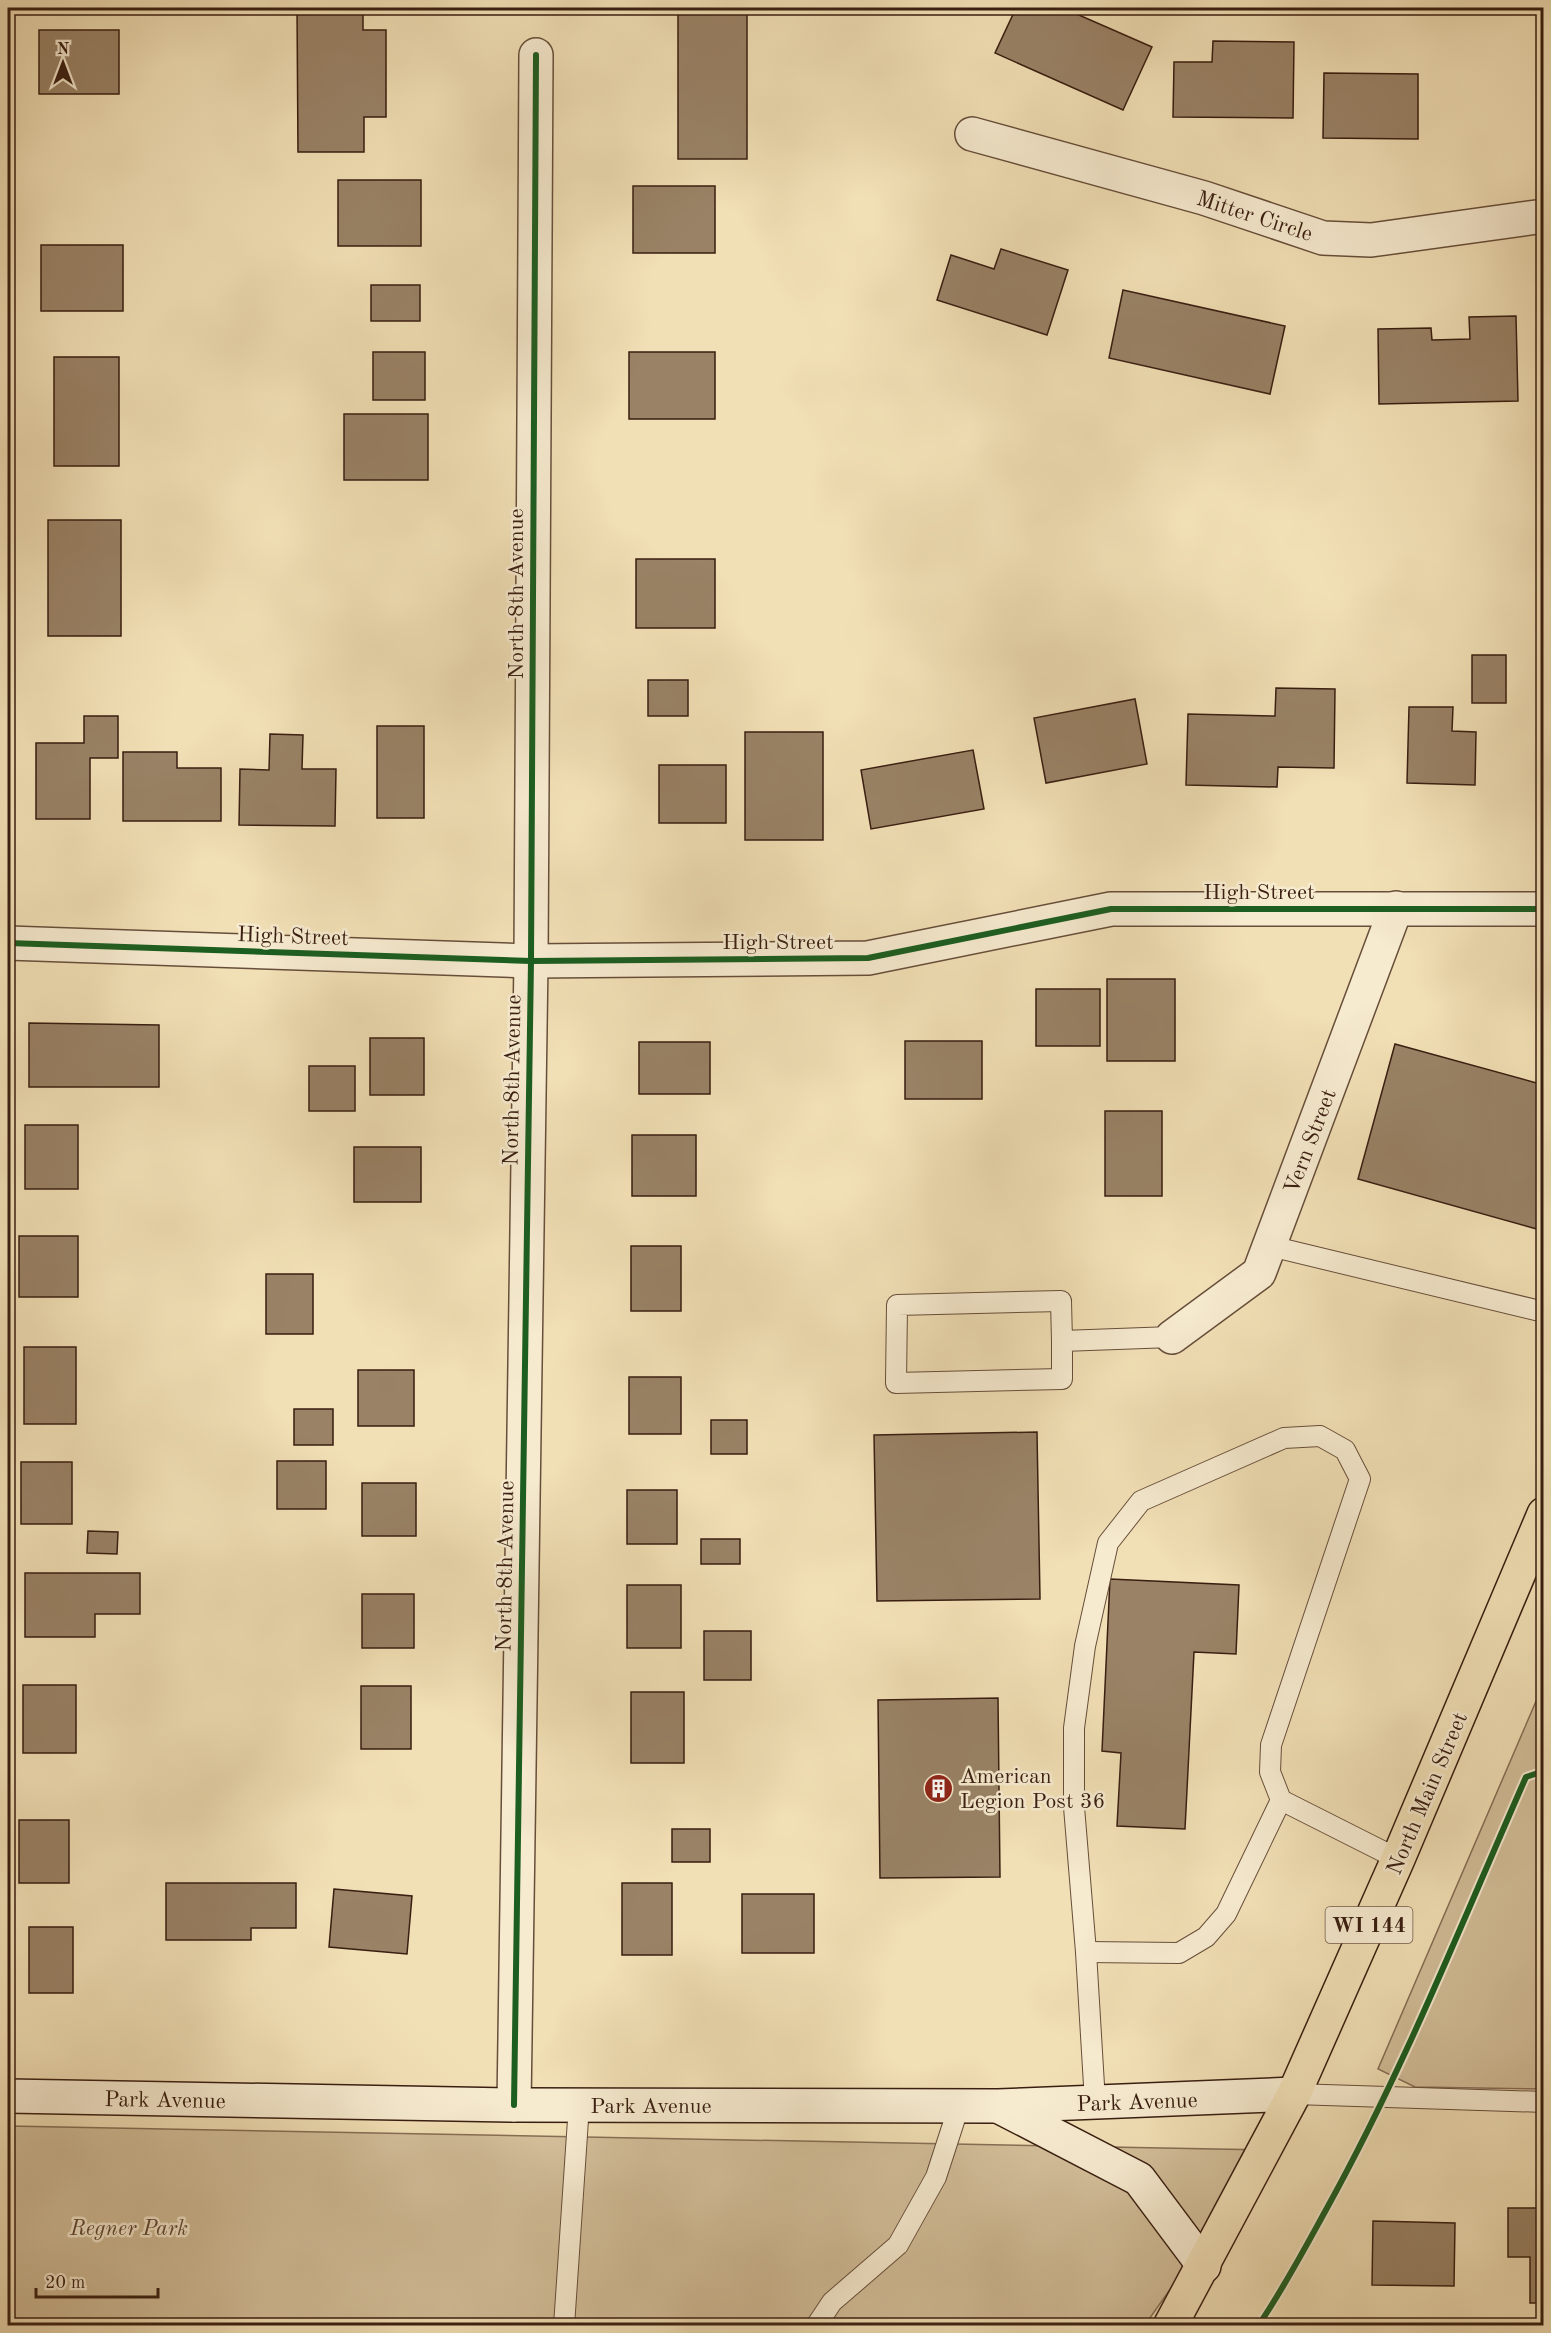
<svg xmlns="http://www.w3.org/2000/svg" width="1551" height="2333" viewBox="0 0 1551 2333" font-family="'Old Standard TT',serif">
	<rect width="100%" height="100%" fill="#f1dfb5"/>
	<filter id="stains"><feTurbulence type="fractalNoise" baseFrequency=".00333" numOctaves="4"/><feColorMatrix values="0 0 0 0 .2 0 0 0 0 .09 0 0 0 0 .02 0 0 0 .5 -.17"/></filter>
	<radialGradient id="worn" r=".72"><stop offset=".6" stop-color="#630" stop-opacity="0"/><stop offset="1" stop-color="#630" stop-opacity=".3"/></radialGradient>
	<g fill="#d2be99" stroke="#866e55" stroke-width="1.5">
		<path d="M1543,1685V2089L1415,2087L1378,2069Z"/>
		<path d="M8,2126L1268,2150L1145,2325L8,2326Z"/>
	</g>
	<g fill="#998266" stroke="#391e11" stroke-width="1.5">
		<path d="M297,8H363V30H386V117H364V152H298Z"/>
		<rect x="678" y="8" width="69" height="151"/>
		<path d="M1016,8H1063L1152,47L1123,110L995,53Z"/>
		<rect x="39" y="30" width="80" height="64"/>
		<path d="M1213,41L1294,42L1293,118L1173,117L1174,62H1212Z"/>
		<path d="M1324,73L1418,74V139L1323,138Z"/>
		<rect x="338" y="180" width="83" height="66"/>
		<rect x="633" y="186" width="82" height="67"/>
		<rect x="41" y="245" width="82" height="66"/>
		<path d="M1001,249L1068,270L1047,335L937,300L951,255L994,269Z"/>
		<rect x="371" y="285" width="49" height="36"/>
		<path d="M1123,290L1285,326L1270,394L1109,358Z"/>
		<path d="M1516,316L1518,401L1379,404L1378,329L1431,328L1432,340L1470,339L1469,317Z"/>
		<rect x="373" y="352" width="52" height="48"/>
		<rect x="629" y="352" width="86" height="67"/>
		<rect x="54" y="357" width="65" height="109"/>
		<rect x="344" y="414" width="84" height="66"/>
		<rect x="48" y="520" width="73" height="116"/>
		<rect x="636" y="559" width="79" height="69"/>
		<rect x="1472" y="655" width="34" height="48"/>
		<rect x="648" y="680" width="40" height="36"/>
		<path d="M1276,688L1335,689L1334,768L1278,767L1277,787L1186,785L1188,714L1275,716Z"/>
		<path d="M1135,699L1147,764L1046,783L1034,718Z"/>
		<path d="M1409,707H1453L1452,731L1476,732L1475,785L1407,783Z"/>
		<path d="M84,716H118V758H90V819H36V743H84Z"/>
		<rect x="377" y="726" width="47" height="92"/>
		<rect x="745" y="732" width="78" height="108"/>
		<path d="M270,734L303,735L302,769H336L335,826L239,825L240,769L269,770Z"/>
		<path d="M973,750L984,809L871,829L861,770Z"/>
		<path d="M123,752H177V768H221V821H123Z"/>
		<rect x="659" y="765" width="67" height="58"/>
		<rect x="1107" y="979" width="68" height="82"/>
		<rect x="1036" y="989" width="64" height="57"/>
		<path d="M29,1023L159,1025V1087H29Z"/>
		<rect x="370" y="1038" width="54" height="57"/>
		<rect x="905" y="1041" width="77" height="58"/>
		<rect x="639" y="1042" width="71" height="52"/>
		<path d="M1395,1044L1544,1085V1231L1358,1179Z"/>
		<rect x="309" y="1066" width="46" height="45"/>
		<rect x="1105" y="1111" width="57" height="85"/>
		<rect x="25" y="1125" width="53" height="64"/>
		<rect x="632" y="1135" width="64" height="61"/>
		<rect x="354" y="1147" width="67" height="55"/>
		<rect x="19" y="1236" width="59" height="61"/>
		<rect x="631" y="1246" width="50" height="65"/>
		<rect x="266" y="1274" width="47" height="60"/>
		<rect x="24" y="1347" width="52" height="77"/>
		<rect x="358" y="1370" width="56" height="56"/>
		<rect x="629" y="1377" width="52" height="57"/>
		<rect x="294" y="1409" width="39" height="36"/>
		<rect x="711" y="1420" width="36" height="34"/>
		<path d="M1037,1432L1040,1599L877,1601L874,1435Z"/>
		<rect x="277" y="1461" width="49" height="48"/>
		<rect x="21" y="1462" width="51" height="62"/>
		<rect x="362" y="1483" width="54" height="53"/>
		<rect x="627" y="1490" width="50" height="54"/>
		<path d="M88,1531L118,1532L117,1554L87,1553Z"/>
		<rect x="701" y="1539" width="39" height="25"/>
		<path d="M25,1573H140V1614H95V1637H25Z"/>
		<path d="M1110,1579L1239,1585L1236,1654L1194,1652L1185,1829L1117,1826L1121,1753L1102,1751Z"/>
		<rect x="627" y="1585" width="54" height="63"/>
		<rect x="362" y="1594" width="52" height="54"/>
		<rect x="704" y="1631" width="47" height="49"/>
		<rect x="23" y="1685" width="53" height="68"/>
		<rect x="361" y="1686" width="50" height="63"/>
		<rect x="631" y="1692" width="53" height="71"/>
		<path d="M998,1698L1000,1877L880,1878L878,1700Z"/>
		<rect x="19" y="1820" width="50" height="63"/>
		<rect x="672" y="1829" width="38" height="33"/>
		<path d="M166,1883H296V1928H251V1940H166Z"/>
		<rect x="622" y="1883" width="50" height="72"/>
		<path d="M334,1889L412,1896L407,1954L329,1947Z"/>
		<rect x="742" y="1894" width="72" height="59"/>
		<rect x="29" y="1927" width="44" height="66"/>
		<path d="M1508,2208H1544V2303H1530V2257H1508Z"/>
		<path d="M1373,2221L1455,2223L1454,2286L1372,2285Z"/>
	</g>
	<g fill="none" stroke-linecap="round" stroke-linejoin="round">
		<defs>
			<g id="lane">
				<path d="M1270,1246L1544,1312"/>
				<path d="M1062,1341L1061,1301L897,1305L896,1383L1062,1379V1341L1172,1337"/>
				<path d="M1086,1952L1179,1953L1206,1937L1226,1914L1281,1800"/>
				<path d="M1294,2094L1544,2102"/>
				<path d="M1095,2102L1086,1952L1074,1807V1728L1085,1646L1108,1543L1141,1501L1284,1438L1320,1436L1345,1450L1360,1479L1271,1745L1270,1772L1281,1800L1398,1859"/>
				<path d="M564,2326L579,2105"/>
				<path d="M816,2326L832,2302L898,2245L936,2177L959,2106"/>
			</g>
			<g id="street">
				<path d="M972,134L1204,198L1323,238L1371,240L1544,216"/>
				<path d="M8,943L531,961L868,958L1111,909H1544"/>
				<path d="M1172,1337L1259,1273L1396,908"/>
				<path d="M514,2105L531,961L536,55"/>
			</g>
			<g id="secondary">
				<path d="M8,2096L514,2105L998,2106L1294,2094"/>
				<path d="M1000,2107L1139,2179L1204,2266"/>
			</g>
			<path id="primary" d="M1170,2326L1294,2094L1398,1859L1544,1514"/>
		</defs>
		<use href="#lane" stroke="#674e3a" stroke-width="22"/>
		<use href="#street" stroke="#674e3a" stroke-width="36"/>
		<use href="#secondary" stroke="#391e11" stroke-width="36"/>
		<use href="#primary" stroke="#391e11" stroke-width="36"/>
		<use href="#lane" stroke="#f6eacf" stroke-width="20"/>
		<use href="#street" stroke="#f6eacf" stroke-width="33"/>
		<use href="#secondary" stroke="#f6eacf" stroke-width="33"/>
		<use href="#primary" stroke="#f1dfb5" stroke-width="33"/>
		<defs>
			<g id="cycleway">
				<path d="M8,943L531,961L868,958L1111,909H1544"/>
				<path d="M514,2105L531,961L536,55"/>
				<path d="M1258,2326C1284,2288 1305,2248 1327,2208C1404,2069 1462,1922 1526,1777L1544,1771"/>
			</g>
		</defs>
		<use href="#cycleway" stroke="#f6eacf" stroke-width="10"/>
		<use href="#cycleway" stroke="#1b5e20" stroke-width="6"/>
	</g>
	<defs>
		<symbol id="building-disc" viewBox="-11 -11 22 22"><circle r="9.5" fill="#8f2418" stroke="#f6eacf"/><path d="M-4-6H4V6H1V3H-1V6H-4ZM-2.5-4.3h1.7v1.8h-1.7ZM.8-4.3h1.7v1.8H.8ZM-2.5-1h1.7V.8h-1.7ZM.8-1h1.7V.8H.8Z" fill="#fff"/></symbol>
	</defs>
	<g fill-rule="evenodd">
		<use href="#building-disc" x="922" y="1772" width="33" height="33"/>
	</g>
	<g text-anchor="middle" stroke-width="5" stroke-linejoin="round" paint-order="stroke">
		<rect fill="#f6eacf" stroke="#725b4a" stroke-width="1.5" x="1325.5" y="1907" width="87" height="36" rx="4.5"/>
		<g font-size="21" font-weight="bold" fill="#391e11">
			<text x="1369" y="1932">WI 144</text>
		</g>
		<g font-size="22" fill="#391e11" stroke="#f6eacf">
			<text transform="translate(1255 215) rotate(18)" y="8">Mitter Circle</text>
			<text transform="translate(515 594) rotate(-90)" y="8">North 8th Avenue</text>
			<text x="1259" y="899">High Street</text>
			<text transform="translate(293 935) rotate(2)" y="8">High Street</text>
			<text x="778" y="949">High Street</text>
			<text transform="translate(511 1080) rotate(-89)" y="8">North 8th Avenue</text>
			<text transform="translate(1309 1141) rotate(-69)" y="8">Vern Street</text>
			<text transform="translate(504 1566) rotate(-89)" y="8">North 8th Avenue</text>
			<text transform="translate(1426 1793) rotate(-67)" y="8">North Main Street</text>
			<text transform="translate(165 2099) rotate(1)" y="8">Park Avenue</text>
			<text transform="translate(1137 2101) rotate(-2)" y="8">Park Avenue</text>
			<text x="651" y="2113">Park Avenue</text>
		</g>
		<g font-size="22" fill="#391e11" stroke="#f6eacf" text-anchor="start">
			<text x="960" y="1783">American<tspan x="960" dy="25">Legion Post 36</tspan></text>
		</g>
		<g font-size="22" font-style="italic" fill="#5f4633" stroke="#f6eacf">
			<text x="129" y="2235">Regner Park</text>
		</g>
	</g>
	<rect width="1551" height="2333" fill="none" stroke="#f1dfb5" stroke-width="30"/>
	<rect x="9" y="9" width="1533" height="2315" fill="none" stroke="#391e11" stroke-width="3"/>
	<rect x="15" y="15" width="1521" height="2303" fill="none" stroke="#391e11" stroke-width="1.5"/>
	<g transform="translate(63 63)" stroke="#f6eacf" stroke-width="4.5" paint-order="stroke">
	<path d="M0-4.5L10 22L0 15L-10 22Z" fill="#391e11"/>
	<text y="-9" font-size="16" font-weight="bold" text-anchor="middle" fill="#391e11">N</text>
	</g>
	<path d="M36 2288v9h122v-9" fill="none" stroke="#391e11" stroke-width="3"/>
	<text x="45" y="2288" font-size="18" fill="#391e11" stroke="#f6eacf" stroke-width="4.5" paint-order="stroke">20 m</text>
	<rect width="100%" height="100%" filter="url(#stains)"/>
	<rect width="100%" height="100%" fill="url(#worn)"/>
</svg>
